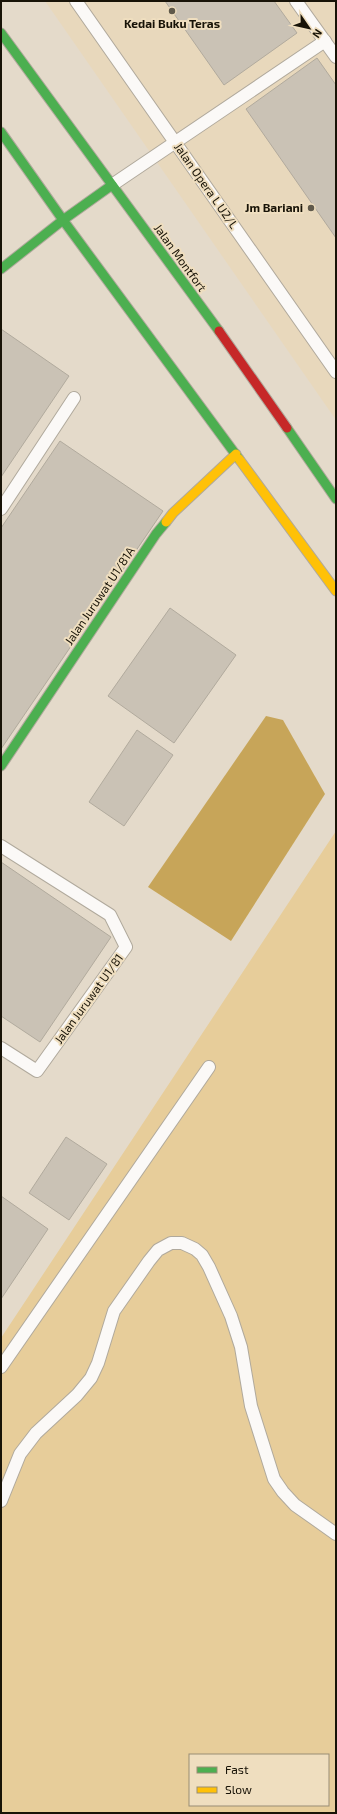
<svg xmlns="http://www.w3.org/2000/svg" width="337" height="1814" viewBox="0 0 337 1814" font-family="'Exo 2',sans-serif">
	<rect width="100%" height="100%" fill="#e4daca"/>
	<path fill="#e8d8bc" d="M45,1H336V420Z"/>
	<path fill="#e7cd9a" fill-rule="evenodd" d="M336,831V1813H1V1338ZM190,1755H328V1805H190Z"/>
	<path fill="#c7a559" d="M266,716L283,720L325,794L231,941L148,887Z"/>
	<g fill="#cac2b5" stroke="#b1aa9d">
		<path d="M165,1H274L297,33L224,85Z"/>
		<path d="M317,58L336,85V238L246,109Z"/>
		<path d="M1,329L69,376L1,477Z"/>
		<path d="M60,441L163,511L1,749V528Z"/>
		<path d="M170,608L236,655L174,743L108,696Z"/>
		<path d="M137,730L173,755L124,826L89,802Z"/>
		<path d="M1,862L111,937L40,1042L1,1016Z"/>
		<path d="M66,1137L107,1164L69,1220L29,1193Z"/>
		<path d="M1,1196L48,1229L1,1299Z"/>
	</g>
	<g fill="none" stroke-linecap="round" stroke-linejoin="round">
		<defs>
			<g id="lane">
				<path d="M76,1L336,372"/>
				<path d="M296,1L336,57"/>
				<path d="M112,185L325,41"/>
				<path d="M1,509L74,398"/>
				<path d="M1,846L110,915L126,947L37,1071L1,1048"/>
				<path d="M1,1367L209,1067"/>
				<path d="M1,1501L20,1454L36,1433L77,1395L91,1378L98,1363L114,1311L149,1261L158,1250L171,1243H182L195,1249L202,1255L209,1267L231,1316L241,1347L251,1406L274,1479L283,1492L295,1505L336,1534"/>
			</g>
			<g id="fast">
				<path d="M1,33L219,331"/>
				<path d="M1,132L63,220L239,459"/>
				<path d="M1,269L63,220L112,185"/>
				<path d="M287,428L336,499"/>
				<path d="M1,766L156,534L166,522"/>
			</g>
			<g id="slow">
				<path d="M239,459L336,591"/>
				<path d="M166,522L173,513L236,454"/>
			</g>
			<path id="jam" d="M219,331L287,428"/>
		</defs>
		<use href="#lane" stroke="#b0a99c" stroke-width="14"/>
		<use href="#fast" stroke="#b0a99c" stroke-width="11"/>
		<use href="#slow" stroke="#b0a99c" stroke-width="11"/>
		<use href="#jam" stroke="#b0a99c" stroke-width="11"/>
		<use href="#lane" stroke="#fbf9f7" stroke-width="12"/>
		<use href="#fast" stroke="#4caf50" stroke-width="9"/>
		<use href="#slow" stroke="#ffc107" stroke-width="9"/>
		<use href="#jam" stroke="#c62828" stroke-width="9"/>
	</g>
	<g fill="#5f594b" stroke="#efdebf" stroke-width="1.5">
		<circle cx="172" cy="11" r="4"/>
		<circle cx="311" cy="208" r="4"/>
	</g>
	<g text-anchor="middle" stroke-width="4" stroke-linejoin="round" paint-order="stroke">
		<g font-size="12" font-weight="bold" fill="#181307" stroke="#efdebf">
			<text x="172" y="28">Kedai Buku Teras</text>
			<text x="303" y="212" text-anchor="end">Jm Bariani</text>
		</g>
		<g font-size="12" fill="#181307" stroke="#efdebf">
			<text transform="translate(206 186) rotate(55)" y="4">Jalan Opera L U2/L</text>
			<text transform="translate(180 258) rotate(54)" y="4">Jalan Montfort</text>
			<text transform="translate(100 596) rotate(-56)" y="4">Jalan Juruwat U1/81A</text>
			<text transform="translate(89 999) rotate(-54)" y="4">Jalan Juruwat U1/81</text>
		</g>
	</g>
	<rect width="337" height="1814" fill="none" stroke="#181307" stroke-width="4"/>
	<rect x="189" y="1754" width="140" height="52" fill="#efdebf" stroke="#998d75"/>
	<rect x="197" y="1767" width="20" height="6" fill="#4caf50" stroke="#998d75"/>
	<text x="225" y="1774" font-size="12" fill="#181307">Fast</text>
	<rect x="197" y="1787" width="20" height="6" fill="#ffc107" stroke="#998d75"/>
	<text x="225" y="1794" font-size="12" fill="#181307">Slow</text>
	<g transform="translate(309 28) rotate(124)" stroke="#efdebf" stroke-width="3" paint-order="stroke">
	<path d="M0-3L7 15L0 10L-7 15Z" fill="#181307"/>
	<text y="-6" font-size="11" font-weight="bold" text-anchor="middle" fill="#181307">N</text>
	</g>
</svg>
